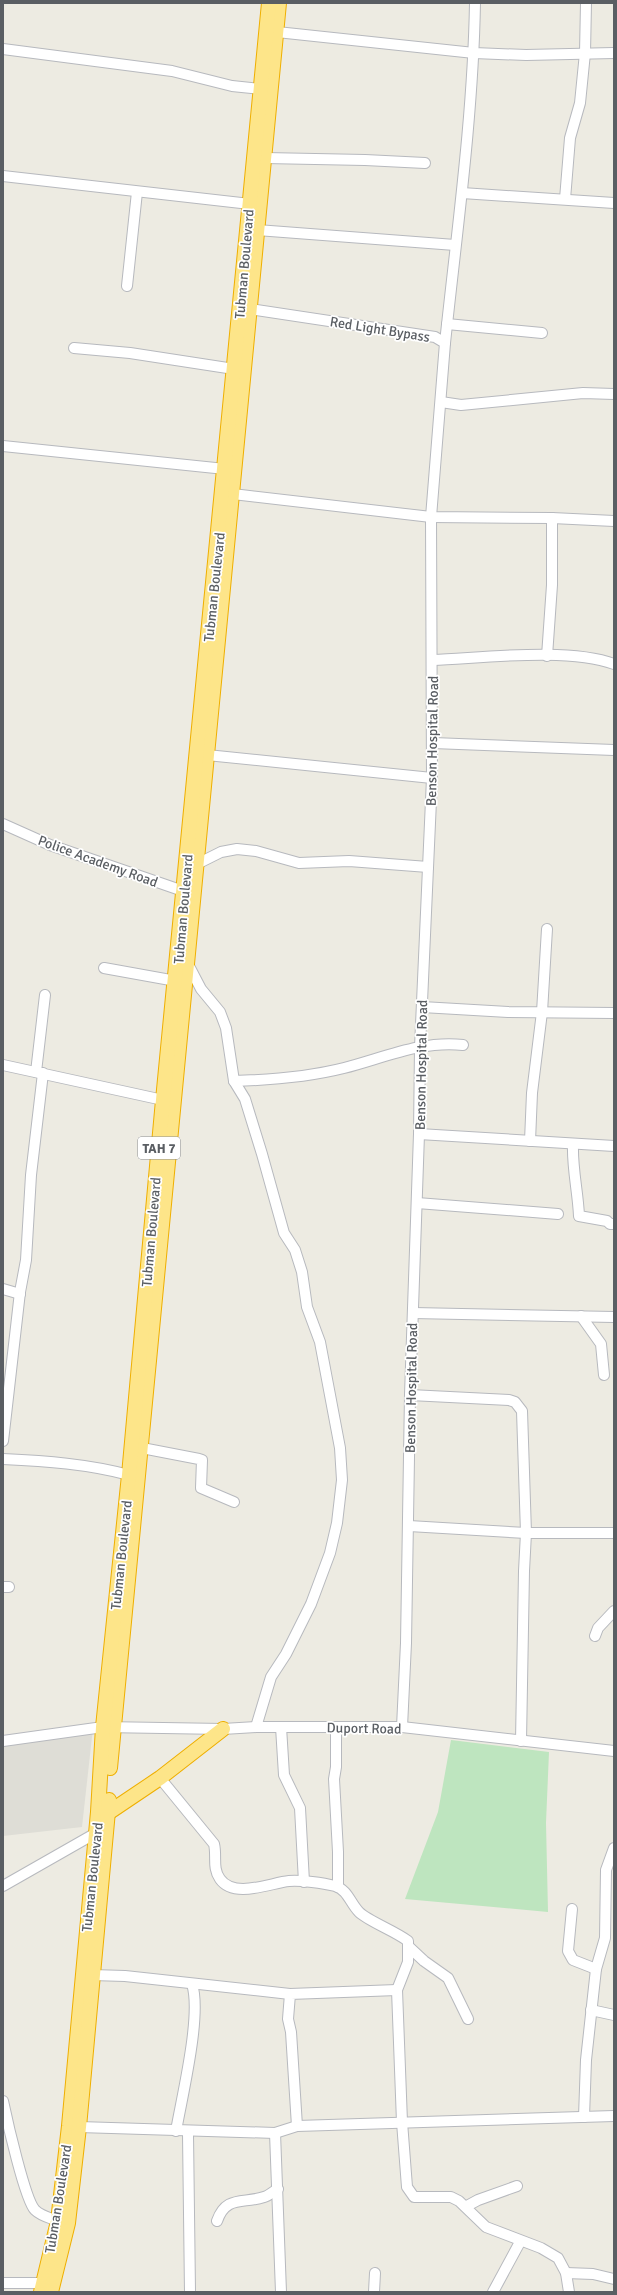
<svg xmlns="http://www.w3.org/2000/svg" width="617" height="2295" viewBox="0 0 617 2295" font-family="Signika,sans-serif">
	<rect width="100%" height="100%" fill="#edebe2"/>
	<path fill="#deddd6" d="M93,1728L82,1827L3,1836V1737Z"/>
	<path fill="#bee5bf" d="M451,1740L549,1752L546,1823L548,1912L405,1899L438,1812Z"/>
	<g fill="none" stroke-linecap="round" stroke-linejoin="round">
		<defs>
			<g id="minor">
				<path d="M277,32L474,53L526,55L614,53"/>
				<path d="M3,49L172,71L232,86L261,89"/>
				<path d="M265,158L365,160L425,163"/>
				<path d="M3,176L250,204"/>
				<path d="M462,193L614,203"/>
				<path d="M565,199L570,138L580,103L585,53L586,3"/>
				<path d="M257,230L455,245"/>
				<path d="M127,286L137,192"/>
				<path d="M250,309L435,337L445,343L431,517L432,778L420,1047L419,1134L410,1395L406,1643L402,1727"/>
				<path d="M447,324L542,333"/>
				<path d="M445,343C457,230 473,117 475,3"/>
				<path d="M74,348L130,353L234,369"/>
				<path d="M441,402L461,405L583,393L614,394"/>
				<path d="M3,446L225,469"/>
				<path d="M233,494L431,517L552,518L614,521"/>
				<path d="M547,656L552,585V518"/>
				<path d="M433,660C483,658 569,647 614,664"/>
				<path d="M433,743L614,750"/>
				<path d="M207,755L432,778"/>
				<path d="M3,824L50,845L189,893"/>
				<path d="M197,864L221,852L237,849L256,851L299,863L349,861L428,867"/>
				<path d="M188,964L201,989L220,1012L226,1028L234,1081L245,1099L262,1154L284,1233L295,1250L302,1272L307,1307L320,1342L340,1448L342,1480L337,1523L330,1553L311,1604L286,1654L271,1677L256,1727"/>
				<path d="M104,968L176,981"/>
				<path d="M422,1007L508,1012L614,1013"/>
				<path d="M3,1065L163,1100"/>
				<path d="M36,1072L45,995"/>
				<path d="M234,1081C271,1080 308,1077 344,1068C383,1058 423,1040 463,1045"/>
				<path d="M419,1134L614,1146"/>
				<path d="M530,1141L532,1093L542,1012L547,929"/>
				<path d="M573,1144C572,1168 578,1192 579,1216L607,1221L610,1224H614"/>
				<path d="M417,1203L558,1214"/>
				<path d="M3,1289L20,1294"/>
				<path d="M413,1313L614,1317"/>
				<path d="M581,1316L601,1344L604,1375"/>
				<path d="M410,1395L509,1400L515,1402L522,1411L526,1533L524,1571L521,1741"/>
				<path d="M3,1441L20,1292L26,1260L31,1175L43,1073"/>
				<path d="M142,1448L199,1459L202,1460L201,1488L234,1502"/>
				<path d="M3,1459C46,1461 88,1464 129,1475"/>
				<path d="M409,1526L526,1533H614"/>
				<path d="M3,1587H9"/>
				<path d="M595,1636L598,1628L614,1611"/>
				<path d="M281,1727L284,1775L300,1808L304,1882"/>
				<path d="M336,1727V1767L334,1779L338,1852V1887"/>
				<path d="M3,1741L103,1727L223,1729L256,1727H402L614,1751"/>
				<path d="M160,1778L214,1844C217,1856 212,1868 220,1879C234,1899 270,1883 289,1881C301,1880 323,1883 335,1886C348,1890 350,1903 359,1912C368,1921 395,1931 408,1941V1962L397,1990L402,2122L407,2187L414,2197H451L459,2201L486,2227L541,2248L558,2258L566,2273L569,2292"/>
				<path d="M3,1886L96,1833"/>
				<path d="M572,1909L568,1951L573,1960L596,1969"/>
				<path d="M409,1947L424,1961L448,1978L468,2019"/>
				<path d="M92,1975L125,1976L290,1994"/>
				<path d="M591,2010L614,2015"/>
				<path d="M3,2101C7,2120 25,2200 35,2210C41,2216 50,2218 58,2221"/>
				<path d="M584,2117L586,2060L596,1969L605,1938L606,1870L614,1848"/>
				<path d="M297,2126L291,2032L288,2019L290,1994L397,1990"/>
				<path d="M79,2127L275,2133L297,2126L614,2116"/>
				<path d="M176,2131C182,2096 202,2015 192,1984"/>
				<path d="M275,2133L281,2292"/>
				<path d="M188,2134L190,2292"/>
				<path d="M467,2206L478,2200L517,2186"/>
				<path d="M217,2221C226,2195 243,2204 264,2197C269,2196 273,2191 278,2189"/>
				<path d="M566,2273L593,2274L614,2279"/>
				<path d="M3,2283H43"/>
				<path d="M374,2292L375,2273"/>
				<path d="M493,2292L520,2242"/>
			</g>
			<g id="highway">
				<path d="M110,1768L279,3"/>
				<path d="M108,1813L160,1778L223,1729"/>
				<path d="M41,2292L58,2221L69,2126L98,1812L103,1727L129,1475L163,1100L269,3"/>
				<path d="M51,2292L68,2223L79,2127L109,1800"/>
			</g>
		</defs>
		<use href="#minor" stroke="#b7b9be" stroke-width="12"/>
		<use href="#highway" stroke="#efaf00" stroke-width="16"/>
		<use href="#minor" stroke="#fff" stroke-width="10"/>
		<use href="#highway" stroke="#fde589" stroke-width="14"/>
	</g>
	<g text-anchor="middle" stroke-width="3.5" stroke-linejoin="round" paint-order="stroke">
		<rect fill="#fff" stroke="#8c8e92" stroke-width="1" x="138" y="1137" width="42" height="22" rx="3"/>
		<g font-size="13" font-weight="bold" fill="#5a5e63">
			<text x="159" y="1153">TAH 7</text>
		</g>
		<g font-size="14" fill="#5a5e63" stroke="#fff">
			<text transform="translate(244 264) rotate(-85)" y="5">Tubman Boulevard</text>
			<text transform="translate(380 329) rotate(9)" y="5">Red Light Bypass</text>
			<text transform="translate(214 587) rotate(-84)" y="5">Tubman Boulevard</text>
			<text transform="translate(432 741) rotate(-89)" y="5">Benson Hospital Road</text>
			<text transform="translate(98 861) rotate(20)" y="5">Police Academy Road</text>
			<text transform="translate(183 909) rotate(-85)" y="5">Tubman Boulevard</text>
			<text transform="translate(421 1065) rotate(-89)" y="5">Benson Hospital Road</text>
			<text transform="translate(151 1232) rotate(-85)" y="5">Tubman Boulevard</text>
			<text transform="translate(411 1388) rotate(-89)" y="5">Benson Hospital Road</text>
			<text transform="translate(121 1555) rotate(-84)" y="5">Tubman Boulevard</text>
			<text transform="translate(364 1728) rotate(1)" y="5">Duport Road</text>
			<text transform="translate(92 1877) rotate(-84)" y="5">Tubman Boulevard</text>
			<text transform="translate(58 2199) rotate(-81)" y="5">Tubman Boulevard</text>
		</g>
	</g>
	<rect width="617" height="2295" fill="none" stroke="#5a5e63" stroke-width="8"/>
</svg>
